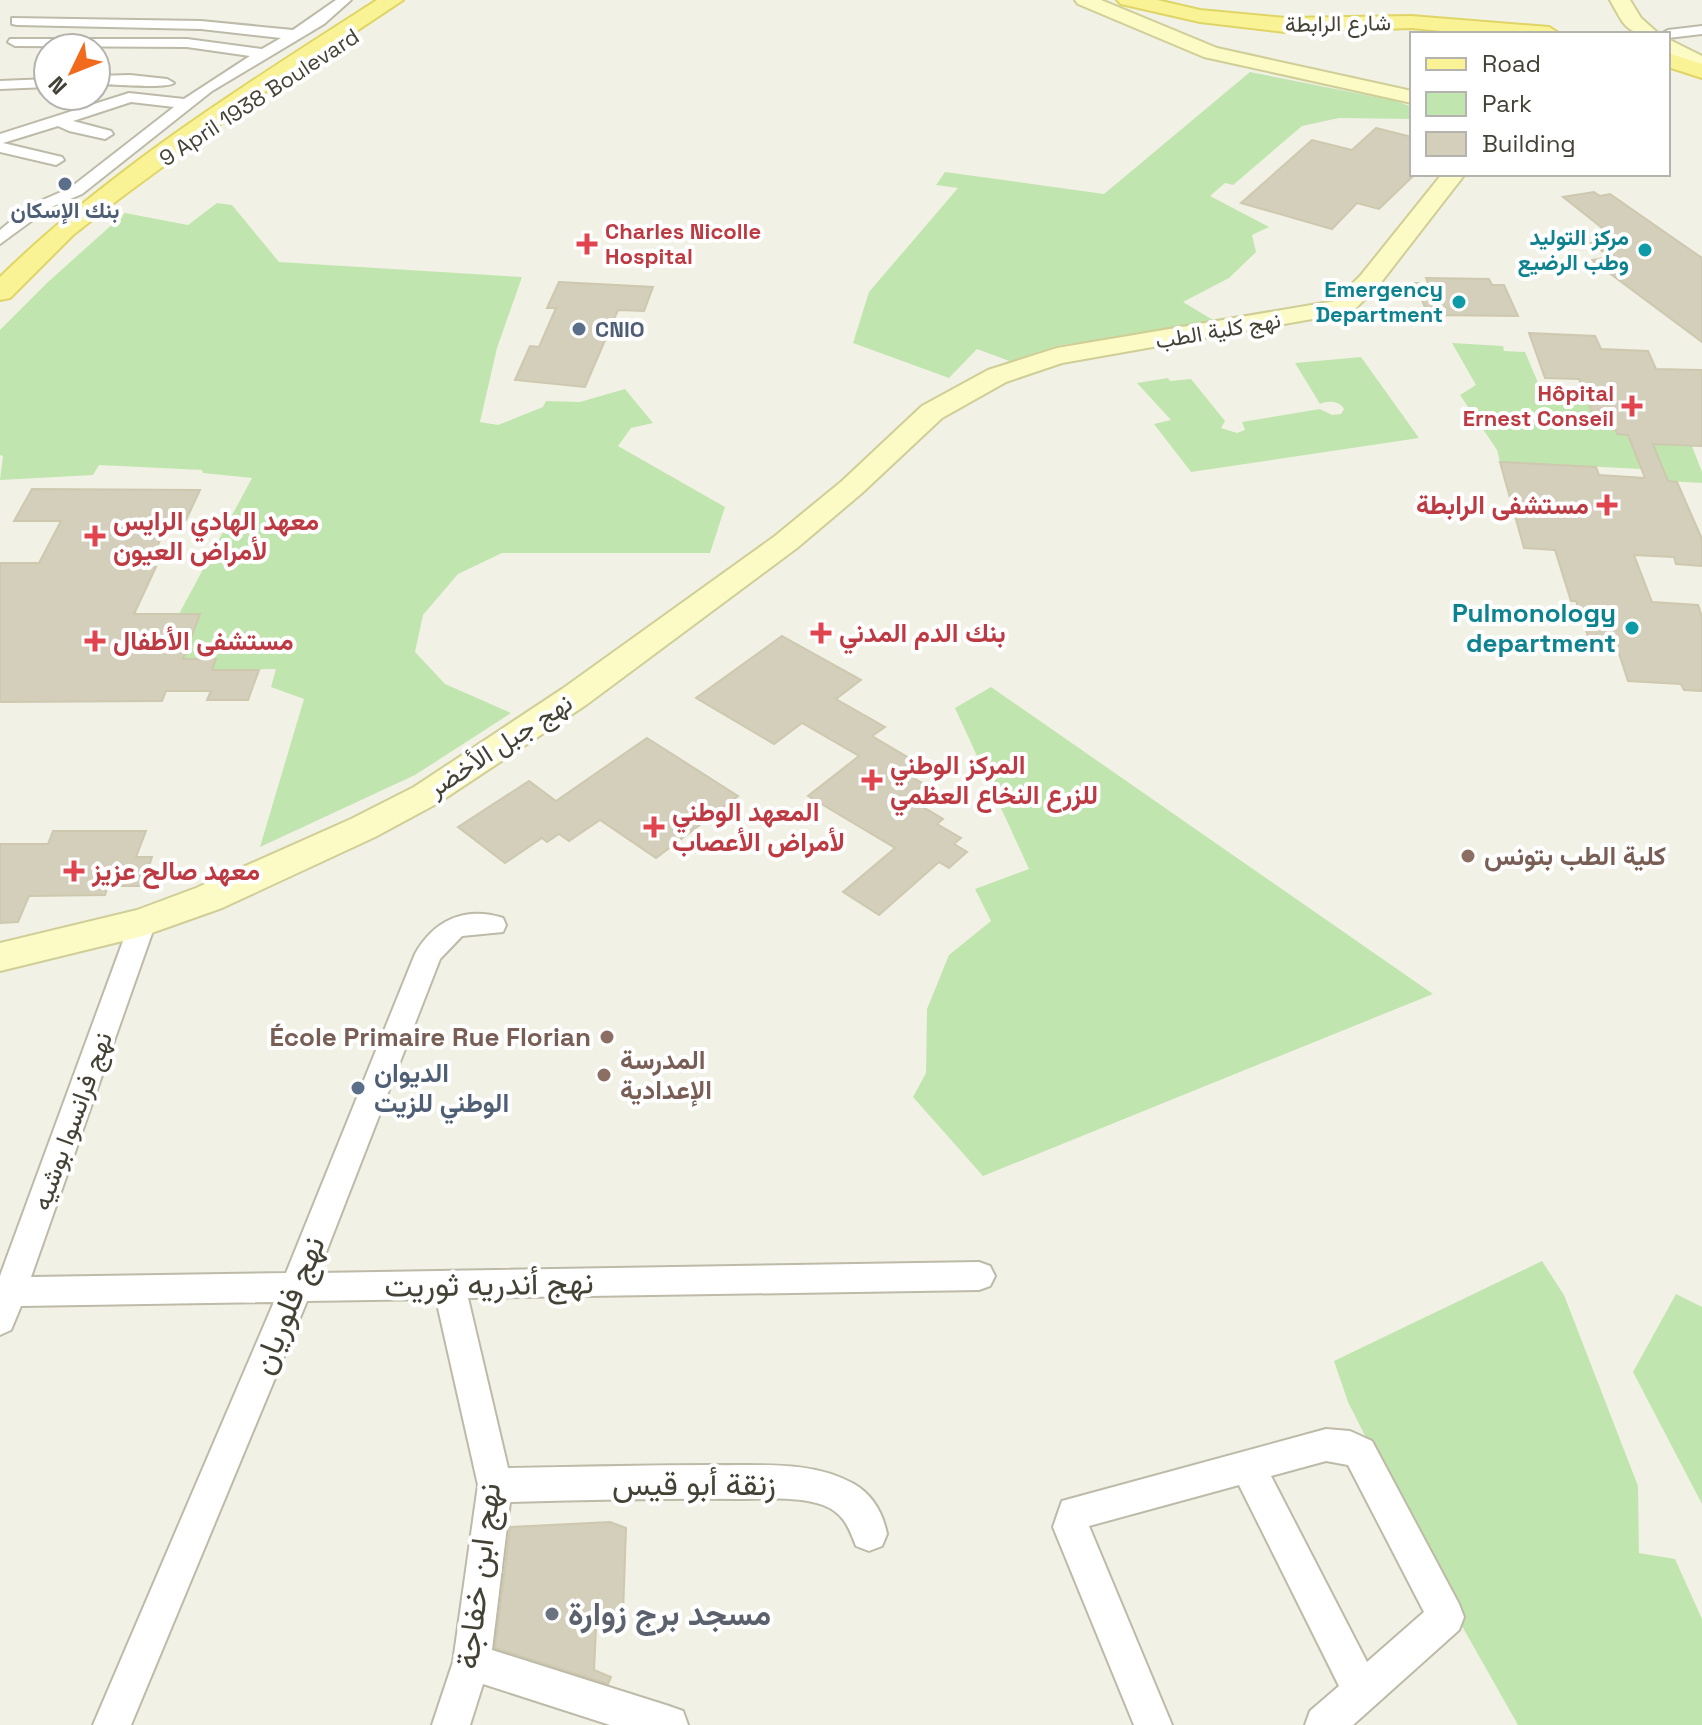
<svg xmlns="http://www.w3.org/2000/svg" width="1702" height="1725" viewBox="0 0 1702 1725" font-family="'Space Grotesk',Vazirmatn,sans-serif">
	<rect width="100%" height="100%" fill="#f2f1e5"/>
	<g fill="#c1e5af">
		<path d="M1250,72L1396,101L1412,107V119L1339,118L1302,126L1233,185L1225,183L1210,196L1269,227L1252,235L1256,252L1229,278L1183,302L1218,323L1056,346L1012,362L977,349L949,378L853,343L869,292L958,188L936,185L945,172L1104,194Z"/>
		<path d="M217,203L232,205L279,262L522,277L497,348L480,422L498,425L543,407L546,401L580,402L625,389L653,423L631,428L618,446L725,507L710,553H502L458,574L423,615L415,652L445,684L511,713L415,775L260,847L304,699L271,687L276,669L212,670L216,659H183L200,614H179L252,478L203,473L202,470L99,465L93,475L0,480L3,456L0,455V330L48,282L125,213L188,225Z"/>
		<path d="M1452,343L1503,346L1504,351L1525,352L1539,385L1583,388L1598,425H1614L1617,434L1650,436L1654,444L1692,446L1702,472V483L1668,481L1663,470L1500,462L1497,450L1460,395L1476,385Z"/>
		<path d="M1361,357L1419,438L1191,472L1154,424L1171,420L1137,383L1168,378L1170,381L1191,379L1225,421L1221,428L1237,433L1245,430L1242,422L1320,409L1332,415L1341,414L1344,409C1340,401 1328,400 1320,404L1295,363Z"/>
		<path d="M991,687L1433,994L983,1176L913,1097L926,1073L927,1009L949,955L991,921L975,889L1029,869L955,708Z"/>
		<path d="M1542,1261L1564,1295L1638,1486L1639,1553L1675,1559L1702,1619V1725H1518L1454,1612L1348,1402L1334,1361Z"/>
		<path d="M1676,1294L1702,1307V1504L1633,1372Z"/>
	</g>
	<g fill="#d3cfbb" stroke="#cec8af" stroke-width="2">
		<path d="M1376,128L1412,137V177L1379,209L1357,203L1332,229L1241,203L1312,140L1352,150Z"/>
		<path d="M1594,192L1600,196L1610,194L1702,258V342L1592,260L1610,257L1591,243L1616,239L1563,197Z"/>
		<path d="M1426,278L1489,279L1492,285H1504L1518,316L1428,315L1415,283H1428Z"/>
		<path d="M559,282L653,287L644,311L618,310L585,387L515,380L530,346L539,347L556,308H547Z"/>
		<path d="M1529,333L1595,336L1601,349L1648,351L1656,369L1702,370V446L1653,444L1668,481L1677,482L1702,539V566L1676,564L1674,557L1634,555L1652,602L1698,605L1702,617V691L1684,690L1681,684L1628,681L1614,638L1588,636L1576,601H1571L1555,550L1524,548L1500,462L1596,467L1599,475L1645,478L1628,435L1617,434L1614,425H1597L1579,379L1545,378Z"/>
		<path d="M32,489L200,490L186,520H169L148,567H156L134,614H200L183,659H216L212,670H259L248,700H207L211,691H166L162,701L0,702V563H39L61,521H14Z"/>
		<path d="M782,636L861,680L836,699L885,727L872,736L921,765L908,775L924,784L908,798L943,819L937,824L961,838L954,844L967,852L949,868L939,862L879,915L843,892L895,848L808,796L859,756L802,723L774,744L696,698Z"/>
		<path d="M647,738L738,796L656,858L600,820L569,841L559,834L547,842L542,838L505,863L458,827L529,781L556,801Z"/>
		<path d="M53,831H146L136,857H152L142,886H108L105,895L29,896L18,922L0,923V844H48Z"/>
		<path d="M610,1522L626,1528L623,1614H605V1628H596L594,1670L611,1677L608,1684L495,1648L510,1527Z"/>
	</g>
	<g fill="none" stroke-linecap="round" stroke-linejoin="round">
		<defs>
			<g id="street">
				<path d="M336,0H351L324,24L212,91L82,194L49,208L0,244V230L29,206L70,188L174,107L131,102L73,121L111,131L113,134L105,139L69,131L58,126L3,143L62,157L64,160L56,165L0,152V134L129,93L184,99L250,56L187,47L15,46L8,42L10,39H187L262,49L281,38L201,29L17,25L12,24V18L201,21L293,30Z"/>
				<path d="M1702,26V34L1668,38V34H1661L1668,30Z"/>
				<path d="M130,75L167,79L174,83C167,89 111,84 96,84V76Z"/>
				<path d="M48,79V87L0,89V81Z"/>
				<path d="M143,912L152,915L156,922L31,1277L286,1273L415,954C434,920 465,906 503,918L506,925L503,932L462,936L440,959L318,1273L979,1262L990,1266L995,1276L990,1286L979,1290L468,1298L508,1468C576,1467 643,1465 711,1465C758,1466 812,1460 854,1484C873,1495 883,1514 887,1534L882,1546L869,1551L856,1546C849,1528 844,1513 823,1505C798,1496 765,1499 738,1499C662,1498 586,1500 510,1502L492,1650L669,1706L683,1711L688,1725H610L483,1684L470,1725H432L453,1662L478,1485L436,1299L307,1301L131,1725H93L274,1302L21,1306L11,1330L0,1335V1276L130,922L134,915Z"/>
				<path d="M1326,1429L1350,1431L1372,1441L1459,1604L1464,1617L1459,1630L1353,1725H1305L1310,1711L1339,1686L1239,1485L1089,1526L1172,1725H1134L1053,1527L1062,1501ZM1326,1461L1348,1465L1424,1612L1367,1662L1271,1476Z"/>
			</g>
			<g id="secondary">
				<path d="M1075,0H1101L1217,48L1412,91V103L1204,57L1078,4Z"/>
				<path d="M1610,0H1630L1641,18L1659,34C1625,34 1626,28 1610,0Z"/>
				<path d="M1668,39L1702,56V70L1668,53Z"/>
				<path d="M1442,174H1465L1379,285L1352,312L1062,363L1006,382L942,418L862,493L797,548L586,705L438,803L375,837L222,908L143,936L0,971V943L137,910L196,888L351,819L414,787L562,689L775,536L842,481L922,406L988,370L1057,348L1335,301L1361,275Z"/>
			</g>
			<g id="primary">
				<path d="M377,0H403L253,100L119,199L73,235L10,298L0,300V277C112,168 246,84 377,0Z"/>
				<path d="M1117,0H1157L1200,10L1285,18L1411,16L1549,27L1560,34H1474L1411,28L1285,32L1200,22L1121,4Z"/>
				<path d="M1668,53L1702,64V78L1668,67Z"/>
			</g>
		</defs>
		<use href="#street" stroke="#bdbaa8" stroke-width="4"/>
		<use href="#secondary" stroke="#d0ce97" stroke-width="4"/>
		<use href="#primary" stroke="#dfd566" stroke-width="4"/>
		<use href="#street" fill="#fff" fill-rule="evenodd"/>
		<use href="#secondary" fill="#fcfbc5" fill-rule="evenodd"/>
		<use href="#primary" fill="#faf396" fill-rule="evenodd"/>
	</g>
	<g fill="#5c6f8a" stroke="#fff" stroke-width="3">
		<circle cx="65" cy="184" r="8"/>
		<circle cx="579" cy="329" r="8"/>
		<circle cx="358" cy="1088" r="8"/>
	</g>
	<g fill="#e0444e" stroke="#fff" stroke-width="3">
		<path d="M583 232h8v8h8v8h-8v8h-8v-8h-8v-8h8z"/>
		<path d="M1628 394h8v8h8v8h-8v8h-8v-8h-8v-8h8z"/>
		<path d="M1603 493h8v8h8v8h-8v8h-8v-8h-8v-8h8z"/>
		<path d="M91 524h8v8h8v8h-8v8h-8v-8h-8v-8h8z"/>
		<path d="M817 621h8v8h8v8h-8v8h-8v-8h-8v-8h8z"/>
		<path d="M91 629h8v8h8v8h-8v8h-8v-8h-8v-8h8z"/>
		<path d="M868 768h8v8h8v8h-8v8h-8v-8h-8v-8h8z"/>
		<path d="M650 815h8v8h8v8h-8v8h-8v-8h-8v-8h8z"/>
		<path d="M70 859h8v8h8v8h-8v8h-8v-8h-8v-8h8z"/>
	</g>
	<g fill="#0f9aa8" stroke="#fff" stroke-width="3">
		<circle cx="1645" cy="250" r="8"/>
		<circle cx="1459" cy="302" r="8"/>
		<circle cx="1632" cy="628" r="8"/>
	</g>
	<g fill="#8d6e63" stroke="#fff" stroke-width="3">
		<circle cx="1468" cy="856" r="8"/>
		<circle cx="607" cy="1037" r="8"/>
		<circle cx="604" cy="1075" r="8"/>
	</g>
	<circle fill="#6b7280" stroke="#fff" stroke-width="3" cx="552" cy="1614" r="8"/>
	<g text-anchor="middle" stroke-width="8" stroke-linejoin="round" paint-order="stroke">
		<g font-size="22" fill="#444135" stroke="#fff">
			<text transform="translate(1338 23) rotate(-1)" y="8">شارع الرابطة</text>
			<text transform="translate(259 97) rotate(-33)" y="8">9 April 1938 Boulevard</text>
			<text transform="translate(1218 330) rotate(-10)" y="8">نهج كلية الطب</text>
		</g>
		<g font-size="22" font-weight="bold" fill="#4e5e75" stroke="#fff">
			<text x="65" y="218">بنك الإسكان</text>
			<text x="595" y="337" text-anchor="start">CNIO</text>
		</g>
		<g font-size="22" font-weight="bold" fill="#be3a42" stroke="#fff" text-anchor="start">
			<text x="605" y="239">Charles Nicolle<tspan x="605" dy="25">Hospital</tspan></text>
			<text x="1614" y="401" text-anchor="end">Hôpital<tspan x="1614" dy="25">Ernest Conseil</tspan></text>
		</g>
		<g font-size="22" font-weight="bold" fill="#0d838f" stroke="#fff" text-anchor="end">
			<text x="1629" y="245">مركز التوليد<tspan x="1629" dy="25">وطب الرضيع</tspan></text>
			<text x="1443" y="297">Emergency<tspan x="1443" dy="25">Department</tspan></text>
		</g>
		<g font-size="26" font-weight="bold" fill="#be3a42" stroke="#fff" text-anchor="start">
			<text x="1589" y="514" text-anchor="end">مستشفى الرابطة</text>
			<text x="113" y="530">معهد الهادي الرايس<tspan x="113" dy="30">لأمراض العيون</tspan></text>
			<text x="839" y="642">بنك الدم المدني</text>
			<text x="113" y="650">مستشفى الأطفال</text>
			<text x="890" y="774">المركز الوطني<tspan x="890" dy="30">للزرع النخاع العظمي</tspan></text>
			<text x="672" y="821">المعهد الوطني<tspan x="672" dy="30">لأمراض الأعصاب</tspan></text>
			<text x="92" y="880">معهد صالح عزيز</text>
		</g>
		<g font-size="26" font-weight="bold" fill="#0d838f" stroke="#fff" text-anchor="end">
			<text x="1616" y="622">Pulmonology<tspan x="1616" dy="30">department</tspan></text>
		</g>
		<g font-size="26" fill="#444135" stroke="#fff">
			<text transform="translate(500 745) rotate(-33)" y="9">نهج جبل الأخضر</text>
			<text transform="translate(72 1121) rotate(-70)" y="9">نهج فرانسوا بوشيه</text>
		</g>
		<g font-size="26" font-weight="bold" fill="#785e54" stroke="#fff" text-anchor="start">
			<text x="1484" y="865">كلية الطب بتونس</text>
			<text x="591" y="1046" text-anchor="end">École Primaire Rue Florian</text>
			<text x="620" y="1069">المدرسة<tspan x="620" dy="30">الإعدادية</tspan></text>
		</g>
		<g font-size="26" font-weight="bold" fill="#4e5e75" stroke="#fff" text-anchor="start">
			<text x="374" y="1082">الديوان<tspan x="374" dy="30">الوطني للزيت</tspan></text>
		</g>
		<g font-size="32" fill="#444135" stroke="#fff">
			<text transform="translate(489 1284) rotate(-1)" y="11">نهج أندريه ثوريت</text>
			<text transform="translate(288 1305) rotate(-68)" y="11">نهج فلوريان</text>
			<text x="694" y="1495">زنقة أبو قيس</text>
			<text transform="translate(478 1576) rotate(-83)" y="11">نهج ابن خفاجة</text>
		</g>
		<g font-size="32" font-weight="bold" fill="#5b616d" stroke="#fff" text-anchor="start">
			<text x="568" y="1625">مسجد برج زوارة</text>
		</g>
	</g>
	<rect x="1410" y="32" width="260" height="144" fill="#ffffff" stroke="#b4b3ae" stroke-width="2"/>
	<rect x="1426" y="58" width="40" height="12" fill="#faf396" stroke="#b4b3ae" stroke-width="2"/>
	<text x="1482" y="72" font-size="24" fill="#444135">Road</text>
	<rect x="1426" y="92" width="40" height="24" fill="#c1e5af" stroke="#b4b3ae" stroke-width="2"/>
	<text x="1482" y="112" font-size="24" fill="#444135">Park</text>
	<rect x="1426" y="132" width="40" height="24" fill="#d3cfbb" stroke="#b4b3ae" stroke-width="2"/>
	<text x="1482" y="152" font-size="24" fill="#444135">Building</text>
	<g transform="translate(72 72) rotate(227)"><circle r="38" fill="#ffffff" stroke="#b4b3ae" stroke-width="2"/>
	<path d="M0-6L14 30L0 20L-14 30Z" fill="#f26a1c"/>
	<text y="-12" font-size="22" font-weight="bold" text-anchor="middle" fill="#444135">N</text>
	</g>
</svg>
